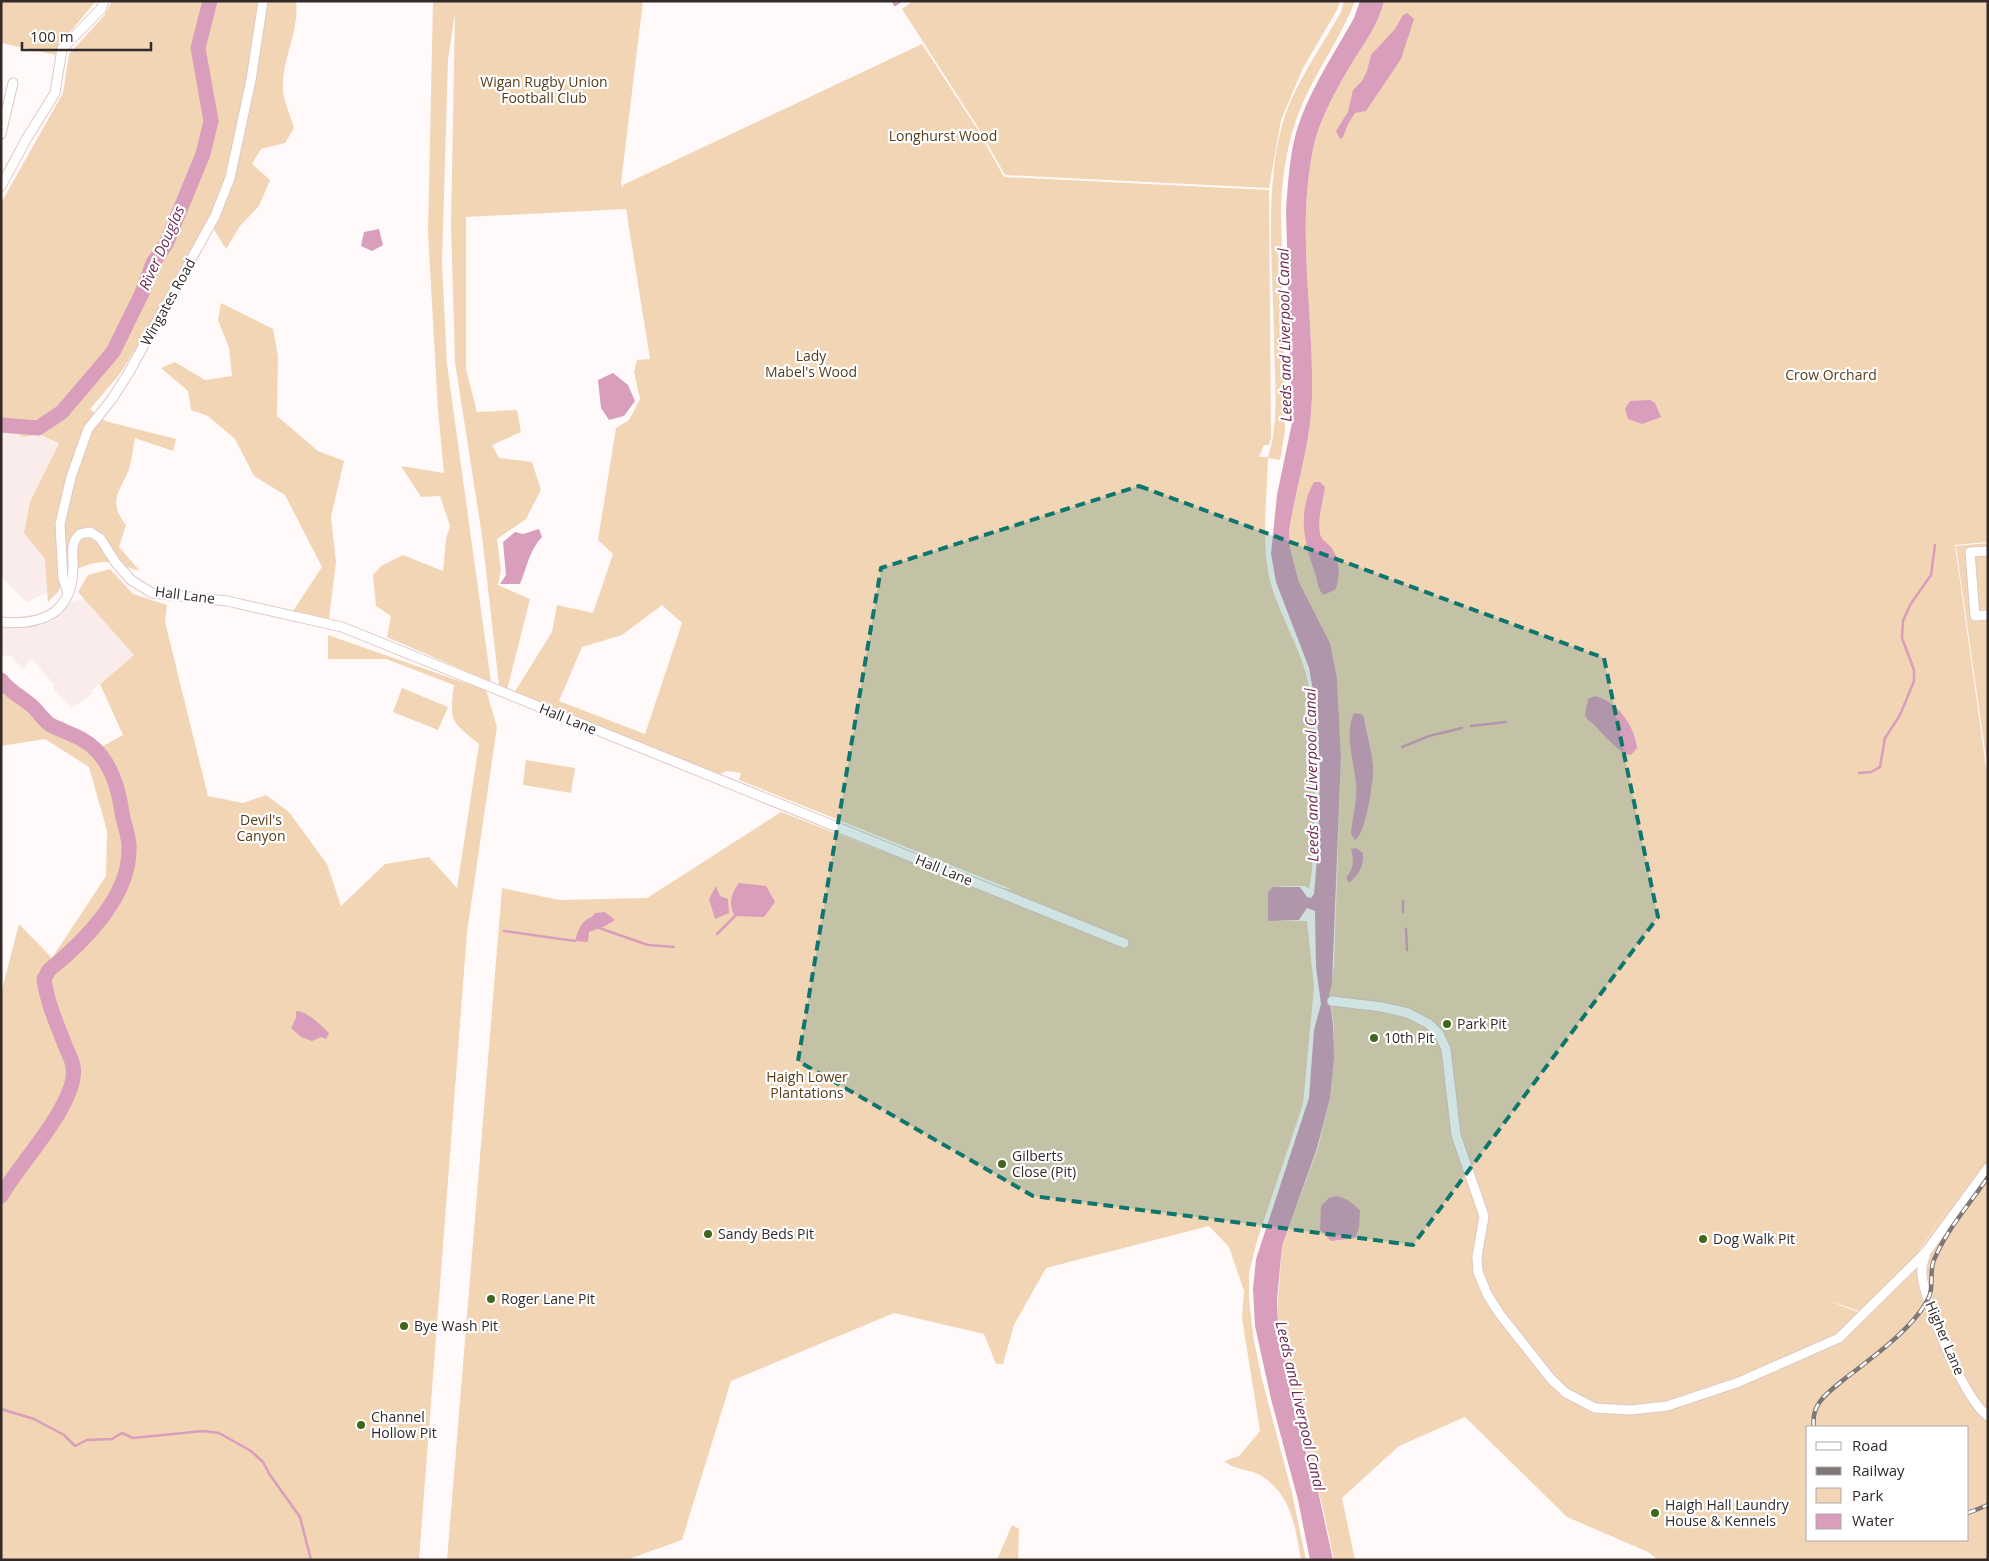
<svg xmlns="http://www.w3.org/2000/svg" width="1989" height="1561" viewBox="0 0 1989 1561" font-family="'Open Sans',sans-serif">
	<rect width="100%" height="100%" fill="#fffaf9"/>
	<g fill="#f9ecea">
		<path d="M1,426L24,437L39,434L59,443L30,502L24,533L45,559L48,592L27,602L1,577Z"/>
		<path d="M122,591L161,643L121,666L92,690L93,693L72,708L53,689L54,684L31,659L23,669L11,656L5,655L1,658V628L40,626L52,621L69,602Z"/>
	</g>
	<g fill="#f2d5b4" fill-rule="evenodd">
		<path d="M1,1H96L64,39L56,55L1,43Z"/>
		<path d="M112,1H296C300,31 281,60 283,90C284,103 291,116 294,128L285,143L261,149L252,164L270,180L259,206L240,226L226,249L213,228L200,235L146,333L119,375L90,409L105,421L176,439L173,451L135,438C133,448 132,459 129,469C120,492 107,501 126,525L119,547L140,571C104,559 101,558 66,574L58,592L48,602L45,559L24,533L30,502L59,443L39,434L24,437L1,426V203L63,93L69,54L104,16Z"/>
		<path d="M433,1H643L621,183L623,189V185L922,44L978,130L1004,177L1269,190L1271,438L1269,445H1264L1259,457H1268C1280,421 1274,375 1274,337C1273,270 1264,186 1283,122C1293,87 1323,44 1341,12L1344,1H1355C1344,30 1327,55 1313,82C1291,122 1282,166 1281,211L1285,431L1280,460L1268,458C1267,495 1262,535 1268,571C1273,604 1297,640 1306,674C1318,721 1315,770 1314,818C1313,841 1314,866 1309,889L1305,886H1281L1268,921H1307L1314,987L1303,1104L1257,1241L1249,1273V1300L1254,1341L1262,1379L1292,1493L1306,1560H1301C1295,1527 1292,1494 1260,1475C1249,1469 1234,1470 1224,1461L1239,1456L1260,1431L1242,1318L1244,1291L1229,1247L1209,1226L1046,1268L1014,1325L1003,1364H996L984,1334L894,1313L731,1381L682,1540L626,1560H447L502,888L559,900L647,898L781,812L946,876L1013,890L739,780L741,773L727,771L713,777L514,693L552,632L557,605L593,613L613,554L598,540L616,428L629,420L640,399L634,372L637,360L650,359L626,209L466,217V369L477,412L517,410L521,432L492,445L499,458L532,462L541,490L526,519L497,539L501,570L498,585L530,599L507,690L499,685L482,536L455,362L451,224L455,12L448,60L442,263L447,364L491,682L387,637L391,616L376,606L373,575L381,566L403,555L443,571L446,539L450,526L440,496L421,497L401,466L444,473L438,411L428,232ZM662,605L682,623L645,734L559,701L582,647L622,635Z"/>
		<path d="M913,1H1340L1337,10L1303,68L1281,120L1269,188L1005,175L979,129L902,9Z"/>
		<path d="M1384,1H1988V542L1955,545L1988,781V1560H1658L1648,1552L1567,1517L1465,1417L1399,1446L1342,1498L1355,1560H1334L1322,1504L1300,1429L1290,1386L1285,1351L1278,1324V1300L1282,1246L1318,1148L1330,1098L1334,1024L1329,995L1334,966L1341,757L1337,678L1330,643L1299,582L1290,548L1289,531C1296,486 1311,443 1312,397C1314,316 1297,235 1312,155C1317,122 1338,86 1355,58C1367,39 1379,23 1384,1ZM1963,1187L1916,1256L1894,1280L1837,1332L1858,1312L1824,1299L1859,1311L1916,1255ZM1808,1427H1968V1540H1808Z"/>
		<path d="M221,303L273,329L278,356L277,416L318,451L344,461L331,517L336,562L329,619L293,611L322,567L285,495L254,476L235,439L208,416L191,410L188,391L161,368L175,362L205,380L232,376L229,348L218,320Z"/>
		<path d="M1988,543V772L1956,546Z"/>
		<path d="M110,569L133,594L167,605L165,622L208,796L243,803L266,795L289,812L327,864L341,906L385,864L429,857L457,888L479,744C451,721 449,722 454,685L386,659H328V635L465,683L485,686L497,727L467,932L419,1560H1V993L19,924L52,958L106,876L107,831L89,767L45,739L1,746V689L38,722L62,721L103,746L123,735L100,684L134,655L78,592L88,575Z"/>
		<path d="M402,688L448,707L438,730L393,712Z"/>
		<path d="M526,760L575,768L571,793L523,785Z"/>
		<path d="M1012,1525L1019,1529L1018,1560H997Z"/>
	</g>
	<g fill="#d89ebb">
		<path d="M1360,1H1384C1379,23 1367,39 1355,58C1338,86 1317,122 1312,155C1297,235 1314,316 1312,397C1311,443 1296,486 1289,531L1290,548L1299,582L1330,643L1337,678L1341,757L1332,983L1329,995L1333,1024L1334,1057L1330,1098L1317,1148L1282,1246L1277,1300L1278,1324L1284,1351L1289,1387L1299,1430L1318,1491L1333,1560H1310L1298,1500L1271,1399L1255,1326L1253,1289L1256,1259L1309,1098L1314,1030L1321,1004L1316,967L1315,911L1307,908L1299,920L1268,921V892L1273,887H1300L1307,897L1311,898L1314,894L1318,848L1320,768L1317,713L1309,668L1276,582L1271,554L1277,495L1292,423L1286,210C1288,185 1289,161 1295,137C1306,95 1333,56 1354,18Z"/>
		<path d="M1407,13L1414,19L1401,59L1366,111L1355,113L1348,124L1343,137L1340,139L1336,131L1348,112L1353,90L1362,81L1367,71L1371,55L1395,29L1403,15Z"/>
		<path d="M379,229L383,245L372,251L361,246L364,232Z"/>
		<path d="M613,373L628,385L635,401L624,416L609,420L601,408L598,380Z"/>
		<path d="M1650,400L1655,403L1661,417L1642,424L1628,419L1625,409L1630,401Z"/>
		<path d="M1314,482H1320L1325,487C1323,502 1317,519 1320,534C1321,539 1326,542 1330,546C1340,557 1341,577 1335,590L1323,595C1318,589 1317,580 1315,573C1304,542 1297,512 1314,482Z"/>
		<path d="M539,529L542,537C529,551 527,567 520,584H500L506,575L503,542L515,532L523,534Z"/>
		<path d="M1595,696C1617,701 1635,726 1637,748L1631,755C1616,753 1601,729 1587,719L1585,715L1588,699Z"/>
		<path d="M1354,713L1361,714L1364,717C1366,735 1374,755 1373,774C1372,787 1366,833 1355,840L1351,834C1352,818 1358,799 1356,783C1354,762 1344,734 1354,713Z"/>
		<path d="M1356,848L1363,853C1364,867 1359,874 1349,883L1346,878C1354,867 1354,862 1351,849Z"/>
		<path d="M739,883L766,886L775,902L764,917L735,916C728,905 731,893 739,883Z"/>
		<path d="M716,886L720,896L728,899L729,913L715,919L709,899Z"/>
		<path d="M605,912L615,920L603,927L589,932L588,942L575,941C577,934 579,926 585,921C589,917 592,918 595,913Z"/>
		<path d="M296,1011C307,1011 321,1025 329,1033L326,1039L321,1037L312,1041L301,1037L291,1028L296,1018Z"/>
		<path d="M1337,1196L1348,1200L1360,1210L1359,1228L1355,1238L1331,1241L1320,1230L1321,1206L1329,1198Z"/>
	</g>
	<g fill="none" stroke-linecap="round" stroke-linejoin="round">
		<g stroke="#d89ebb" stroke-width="2.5">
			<path d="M893,1L895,5L901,1"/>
			<path d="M1471,726L1506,722"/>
			<path d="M1402,747L1429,736L1462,728"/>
			<path d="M1859,773L1871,772L1880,767L1885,738L1900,715L1914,681V670L1902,638L1903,621L1910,605L1931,575L1935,545"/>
			<path d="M1403,901V912"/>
			<path d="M599,928L648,945L674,947"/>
			<path d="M1406,929L1407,950"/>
			<path d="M504,931L575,941"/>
			<path d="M717,934L735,916"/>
			<path d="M1,1409L34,1419L64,1435L75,1446L87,1440L112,1439L122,1433L133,1438L203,1431L219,1433L251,1451L263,1462L270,1475L300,1517L311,1560"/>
		</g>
		<g stroke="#d89ebb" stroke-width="15">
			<path d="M1,425L38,428L62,412L113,352L142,293L153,263L166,244L203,154L211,121L198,48L210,1"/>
			<path d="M1,680C11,693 24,698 35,709C41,715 44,721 51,725C65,733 82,736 94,748C112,765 119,790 122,813C124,825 130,838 129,850C129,897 84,942 49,970L44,979C47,1002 56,1022 65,1045C67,1051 72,1059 73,1066C80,1101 18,1165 1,1196"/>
		</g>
		<defs>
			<g id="street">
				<path d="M1,134L13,83"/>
				<path d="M1,186L27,138L55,93L62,49L101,9L104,1"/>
				<path d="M1988,551L1970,552L1975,616L1988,615"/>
				<path d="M68,593L63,578L60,524L71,477L88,429L112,399L128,374L215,216L230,178L251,80L263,1"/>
				<path d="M1,622C43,626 73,613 73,566C73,555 70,542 80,534L90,532L100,538L116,563L131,580L152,593L227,601L342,627L1124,943"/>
				<path d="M1332,1001L1382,1007L1408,1013L1429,1024L1439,1034L1446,1049L1456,1135L1484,1216L1477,1257L1478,1272L1487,1294L1499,1313L1551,1379L1566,1393L1595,1408L1631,1410L1667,1406L1739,1382L1839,1338L1926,1252L1988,1168"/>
				<path d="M1925,1256C1923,1262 1921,1268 1922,1275C1925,1304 1964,1399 1988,1416"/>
			</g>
		</defs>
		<use href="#street" stroke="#dfc8c4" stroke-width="11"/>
		<use href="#street" stroke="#fff" stroke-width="9"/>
		<defs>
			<g id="rail">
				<path d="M1814,1427C1810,1403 1830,1391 1847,1377C1873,1357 1915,1327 1929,1297C1934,1286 1929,1271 1934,1260C1946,1230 1970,1204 1988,1177"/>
				<path d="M1968,1513L1988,1505"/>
			</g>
		</defs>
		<use href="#rail" stroke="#7e7776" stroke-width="4.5"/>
		<use href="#rail" stroke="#fff" stroke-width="2.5" stroke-dasharray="8" stroke-linecap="butt"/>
	</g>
	<path fill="#0f766e" fill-opacity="0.2" stroke="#0f766e" stroke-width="4" stroke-dasharray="10 6" stroke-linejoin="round" d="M1139,486L1604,658L1658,917L1413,1245L1033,1196L798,1061L881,568Z"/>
	<g fill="#42661e" stroke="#fff" stroke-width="2">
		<circle cx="1447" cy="1024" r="5"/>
		<circle cx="1374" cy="1038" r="5"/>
		<circle cx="1002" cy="1164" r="5"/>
		<circle cx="708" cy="1234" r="5"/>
		<circle cx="1703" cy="1239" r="5"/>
		<circle cx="491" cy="1299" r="5"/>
		<circle cx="404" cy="1326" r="5"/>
		<circle cx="361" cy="1425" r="5"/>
		<circle cx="1655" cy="1513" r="5"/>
	</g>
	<g text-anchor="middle" stroke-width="4.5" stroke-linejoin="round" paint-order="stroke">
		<g font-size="14" fill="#583c17" stroke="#fff">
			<text x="544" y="87">Wigan Rugby Union<tspan x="544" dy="16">Football Club</tspan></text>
			<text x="943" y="141">Longhurst Wood</text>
			<text x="811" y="361">Lady<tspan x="811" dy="16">Mabel's Wood</tspan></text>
			<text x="1831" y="380">Crow Orchard</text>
			<text x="261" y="825">Devil's<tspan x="261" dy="16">Canyon</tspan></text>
			<text x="807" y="1082">Haigh Lower<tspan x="807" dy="16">Plantations</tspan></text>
		</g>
		<g font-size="14" fill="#322928" stroke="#fff">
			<text transform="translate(168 302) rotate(-61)" y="5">Wingates Road</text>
			<text transform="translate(185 595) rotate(7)" y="5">Hall Lane</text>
			<text transform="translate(568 719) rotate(22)" y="5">Hall Lane</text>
			<text transform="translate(944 870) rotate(22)" y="5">Hall Lane</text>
			<text transform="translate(1945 1338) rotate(67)" y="5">Higher Lane</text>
		</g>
		<g font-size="14" fill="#322928" stroke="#fff" text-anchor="start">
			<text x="1457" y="1029">Park Pit</text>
			<text x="1384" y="1043">10th Pit</text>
			<text x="1012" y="1161">Gilberts<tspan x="1012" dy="16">Close (Pit)</tspan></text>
			<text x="718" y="1239">Sandy Beds Pit</text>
			<text x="1713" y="1244">Dog Walk Pit</text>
			<text x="501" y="1304">Roger Lane Pit</text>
			<text x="414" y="1331">Bye Wash Pit</text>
			<text x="371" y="1422">Channel<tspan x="371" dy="16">Hollow Pit</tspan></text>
			<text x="1665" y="1510">Haigh Hall Laundry<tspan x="1665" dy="16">House &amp; Kennels</tspan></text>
		</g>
		<g font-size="15" font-style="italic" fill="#6f2a51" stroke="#fff">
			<text transform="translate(162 248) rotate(-66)" y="5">River Douglas</text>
			<text transform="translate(1285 335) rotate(-91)" y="5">Leeds and Liverpool Canal</text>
			<text transform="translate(1312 775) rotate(-91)" y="5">Leeds and Liverpool Canal</text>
			<text transform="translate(1300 1406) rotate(77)" y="5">Leeds and Liverpool Canal</text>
		</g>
	</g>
	<rect width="1989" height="1561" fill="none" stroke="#322928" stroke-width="5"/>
	<rect x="1806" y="1426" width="162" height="115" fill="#ffffff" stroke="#ada9a9"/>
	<rect x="1816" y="1442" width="25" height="8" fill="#ffffff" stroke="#ada9a9"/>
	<text x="1852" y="1451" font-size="15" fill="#322928">Road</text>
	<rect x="1816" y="1467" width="25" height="8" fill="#7e7776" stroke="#ada9a9"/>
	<text x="1852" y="1476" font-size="15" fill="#322928">Railway</text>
	<rect x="1816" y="1488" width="25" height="15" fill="#f2d5b4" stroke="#ada9a9"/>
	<text x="1852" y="1501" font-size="15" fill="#322928">Park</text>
	<rect x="1816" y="1514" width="25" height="15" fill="#d89ebb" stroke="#ada9a9"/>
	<text x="1852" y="1526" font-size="15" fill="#322928">Water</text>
	<path d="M22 42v8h129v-8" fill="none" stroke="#322928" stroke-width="2.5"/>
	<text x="30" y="42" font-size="15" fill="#322928" stroke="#ffffff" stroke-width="4" paint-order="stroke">100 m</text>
</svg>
